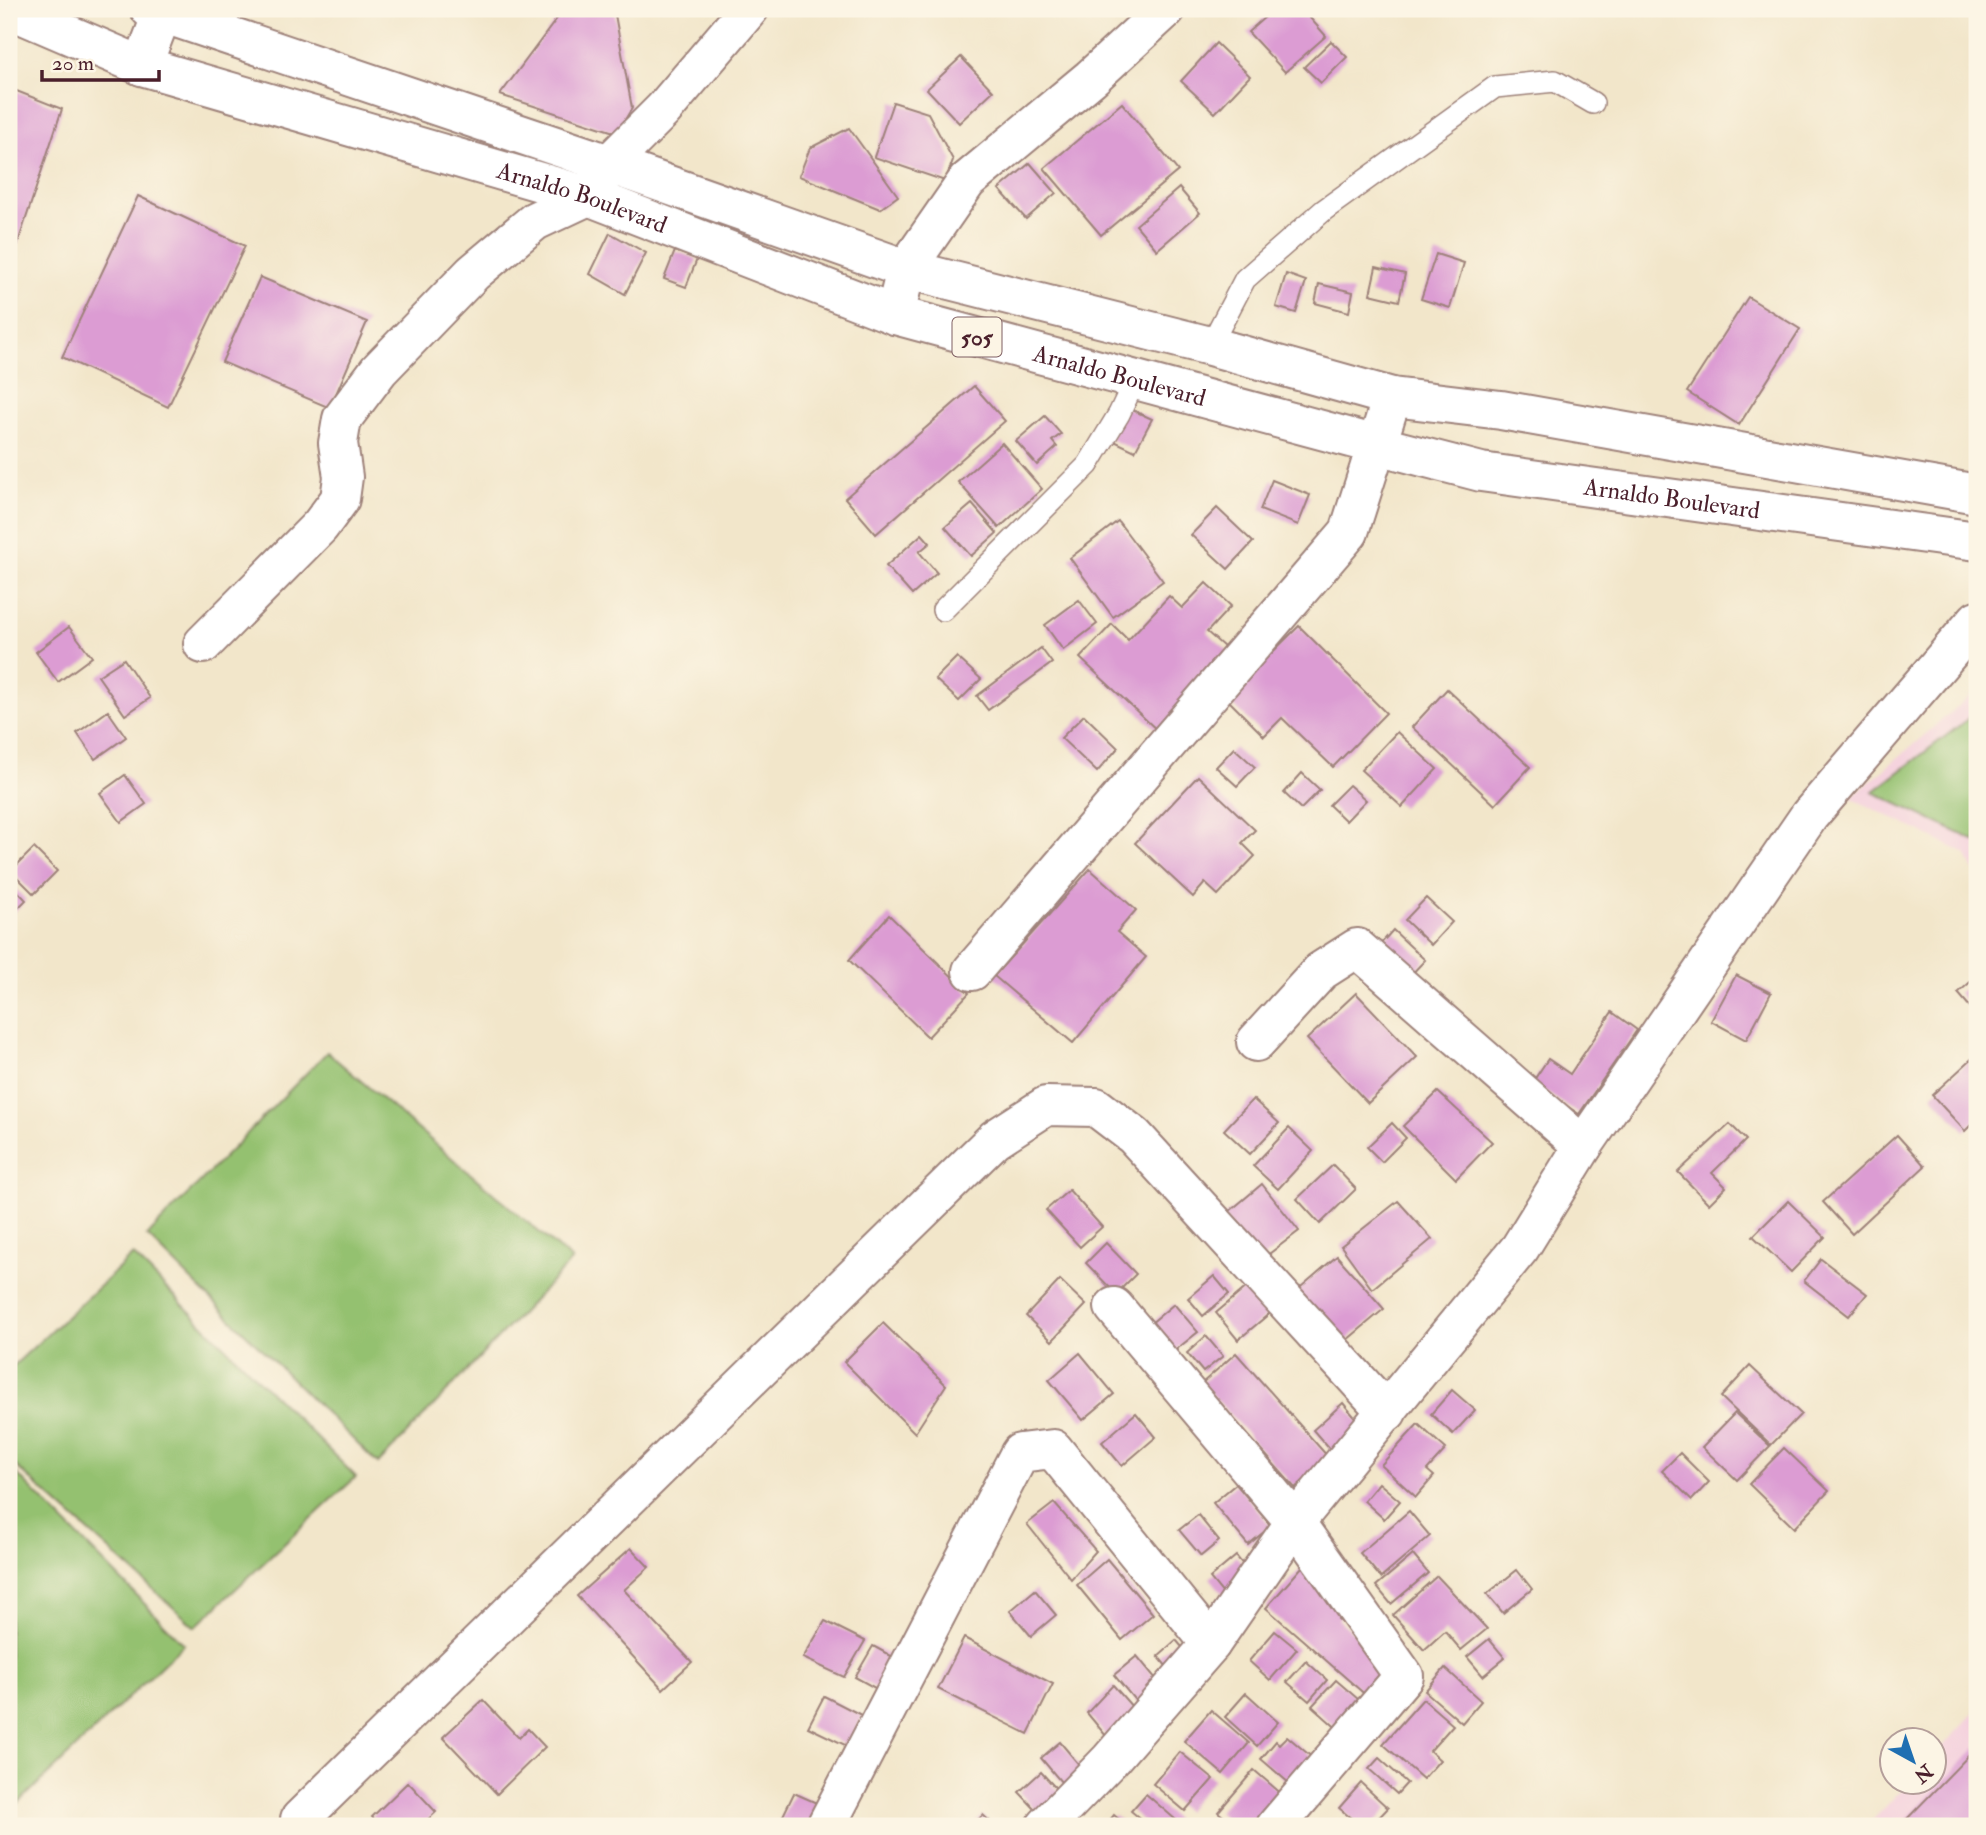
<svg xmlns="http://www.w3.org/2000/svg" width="1986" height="1835" viewBox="0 0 1986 1835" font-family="'IM FELL Double Pica',serif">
	<rect width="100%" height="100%" fill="#fcf5e5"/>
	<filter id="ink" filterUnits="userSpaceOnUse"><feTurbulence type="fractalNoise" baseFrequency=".0143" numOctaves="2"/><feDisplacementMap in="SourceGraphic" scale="14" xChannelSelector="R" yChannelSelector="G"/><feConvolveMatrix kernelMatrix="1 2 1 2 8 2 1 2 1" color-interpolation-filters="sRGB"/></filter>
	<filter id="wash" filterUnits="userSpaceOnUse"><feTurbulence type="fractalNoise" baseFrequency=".00686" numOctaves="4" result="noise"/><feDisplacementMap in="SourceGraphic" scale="28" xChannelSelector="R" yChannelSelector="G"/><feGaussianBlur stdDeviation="1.57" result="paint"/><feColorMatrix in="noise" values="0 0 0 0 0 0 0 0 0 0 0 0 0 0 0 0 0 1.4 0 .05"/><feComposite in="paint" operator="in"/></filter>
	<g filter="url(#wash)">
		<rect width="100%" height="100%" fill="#f2e6ca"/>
		<g fill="#f4cfdd">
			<path d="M1977,690V876L1966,854L1851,798Z"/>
			<path d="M1977,1709V1826H1867L1908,1783H1934V1756Z"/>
		</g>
		<g fill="#94c170" stroke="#6f704e" stroke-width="2">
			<path d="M1977,712V842L1873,792Z"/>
			<path d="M327,1052L572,1260L378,1464L147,1236Z"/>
			<path d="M133,1255L356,1477L195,1627L9,1460V1370Z"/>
			<path d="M9,1466L184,1644L9,1812Z"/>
		</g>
		<g id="blocks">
			<g fill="#dc9cd3">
				<path d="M564,9H614L632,108L617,133L500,95Z"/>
				<path d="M1274,9H1302L1326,36L1285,72L1248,32Z"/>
				<path d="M1331,41L1347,57L1321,83L1304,67Z"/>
				<path d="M1216,43L1250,76L1215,113L1181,81Z"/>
				<path d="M961,57L993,91L959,123L927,89Z"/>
				<path d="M9,88L62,109L9,270Z"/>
				<path d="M893,102L928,113L953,160L945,181L874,157Z"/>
				<path d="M1122,103L1178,171L1101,235L1044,168Z"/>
				<path d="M849,128L898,196L880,209L799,176L810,148Z"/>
				<path d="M1030,163L1056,193L1026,219L999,189Z"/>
				<path d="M1179,188L1200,213L1157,250L1136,225Z"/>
				<path d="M138,196L245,246L168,407L62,357Z"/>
				<path d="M610,233L646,253L625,294L590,274Z"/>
				<path d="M675,251L697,259L686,287L664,279Z"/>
				<path d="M1436,254L1464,263L1450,308L1421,299Z"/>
				<path d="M1376,267L1405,274L1399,301L1370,294Z"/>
				<path d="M1286,274L1306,281L1296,313L1276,307Z"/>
				<path d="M260,277L367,322L330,408L222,362Z"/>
				<path d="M1319,284L1353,292L1349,312L1315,303Z"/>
				<path d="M1748,297L1800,329L1739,425L1687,392Z"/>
				<path d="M974,386L1005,421L876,534L845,498Z"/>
				<path d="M1126,407L1152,419L1135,451L1110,439Z"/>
				<path d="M1045,416L1061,434L1052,441L1057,447L1037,465L1016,441Z"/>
				<path d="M1002,443L1042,489L999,528L958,482Z"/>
				<path d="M1272,480L1310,495L1298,525L1260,510Z"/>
				<path d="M972,504L997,533L971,556L945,527Z"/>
				<path d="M1217,508L1253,542L1228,569L1191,535Z"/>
				<path d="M1118,521L1163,581L1113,617L1070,558Z"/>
				<path d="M922,534L930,543L919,552L937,573L912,595L886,566Z"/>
				<path d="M1206,583L1231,606L1207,632L1232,654L1159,732L1080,658L1112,624L1128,640L1169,596L1182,608Z"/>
				<path d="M1079,600L1097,624L1063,650L1045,625Z"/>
				<path d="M1299,626L1386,713L1333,767L1282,718L1264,736L1226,698Z"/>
				<path d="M69,627L92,657L58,682L36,652Z"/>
				<path d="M1041,648L1052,663L988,710L977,696Z"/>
				<path d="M957,657L981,679L959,701L935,679Z"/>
				<path d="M124,659L150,698L125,715L98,676Z"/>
				<path d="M1447,689L1530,767L1495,805L1412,727Z"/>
				<path d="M108,711L126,737L95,759L77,733Z"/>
				<path d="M1084,715L1118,748L1097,772L1061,738Z"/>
				<path d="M1397,732L1437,769L1402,807L1361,770Z"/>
				<path d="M1234,748L1255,767L1237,786L1216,767Z"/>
				<path d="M1302,773L1320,790L1301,809L1284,793Z"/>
				<path d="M125,775L146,804L121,822L100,793Z"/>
				<path d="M1198,776L1255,830L1242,843L1255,856L1218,895L1205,883L1193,897L1135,843Z"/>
				<path d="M1349,785L1366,800L1346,821L1329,805Z"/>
				<path d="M34,848L57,871L34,894L11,871Z"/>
				<path d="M1090,869L1136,910L1117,932L1146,957L1073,1043L994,976Z"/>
				<path d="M9,882L26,900L9,917Z"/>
				<path d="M1426,898L1452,922L1431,945L1405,920Z"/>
				<path d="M889,915L969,993L928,1037L849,960Z"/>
				<path d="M1393,930L1425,960L1407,979L1376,949Z"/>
				<path d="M1736,975L1771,993L1746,1040L1711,1021Z"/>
				<path d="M1977,976V1015L1958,993Z"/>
				<path d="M1356,993L1417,1057L1368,1103L1307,1039Z"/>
				<path d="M1612,1012L1637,1030L1579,1114L1532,1083L1548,1059L1570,1074Z"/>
				<path d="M1977,1054V1119L1965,1131L1932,1095Z"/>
				<path d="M1438,1092L1492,1142L1456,1179L1403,1126Z"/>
				<path d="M1253,1099L1279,1123L1250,1154L1224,1130Z"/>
				<path d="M1392,1123L1406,1138L1382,1162L1367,1147Z"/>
				<path d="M1730,1124L1746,1140L1712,1173L1726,1187L1709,1204L1678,1172Z"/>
				<path d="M1289,1128L1313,1151L1278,1189L1253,1166Z"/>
				<path d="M1897,1135L1925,1166L1852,1234L1823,1202Z"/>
				<path d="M1333,1165L1356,1189L1320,1224L1297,1199Z"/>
				<path d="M1262,1184L1299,1231L1257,1263L1224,1216Z"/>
				<path d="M1069,1190L1102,1227L1080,1247L1046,1210Z"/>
				<path d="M1398,1201L1432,1239L1372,1289L1341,1246Z"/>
				<path d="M1788,1201L1825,1237L1791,1272L1753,1236Z"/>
				<path d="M1106,1243L1136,1274L1116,1294L1086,1263Z"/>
				<path d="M1337,1256L1384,1309L1341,1345L1295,1292Z"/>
				<path d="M1821,1259L1867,1294L1849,1316L1804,1281Z"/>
				<path d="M1214,1276L1229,1294L1203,1316L1188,1298Z"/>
				<path d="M1060,1280L1086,1305L1052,1341L1026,1316Z"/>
				<path d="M1248,1286L1270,1313L1238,1340L1216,1313Z"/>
				<path d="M1174,1304L1198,1332L1173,1352L1150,1324Z"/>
				<path d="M883,1323L946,1385L915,1433L844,1362Z"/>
				<path d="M1206,1336L1223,1356L1203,1372L1187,1353Z"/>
				<path d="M1080,1353L1114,1394L1083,1420L1049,1380Z"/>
				<path d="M1236,1353L1329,1458L1295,1488L1202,1383Z"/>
				<path d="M1750,1366L1801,1414L1771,1445L1721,1397Z"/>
				<path d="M1452,1390L1475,1410L1453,1434L1431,1414Z"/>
				<path d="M1343,1403L1362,1426L1332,1452L1313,1430Z"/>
				<path d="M1136,1413L1156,1437L1122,1466L1102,1442Z"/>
				<path d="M1735,1413L1770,1446L1737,1480L1702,1447Z"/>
				<path d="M1418,1424L1446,1449L1427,1470L1434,1476L1416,1497L1381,1465Z"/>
				<path d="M1784,1448L1829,1491L1794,1528L1749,1484Z"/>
				<path d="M1680,1453L1709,1482L1692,1500L1662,1471Z"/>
				<path d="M1379,1483L1400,1501L1384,1519L1364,1501Z"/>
				<path d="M1236,1484L1271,1526L1248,1545L1213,1503Z"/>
				<path d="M1054,1503L1096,1551L1071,1579L1027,1524Z"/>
				<path d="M1409,1511L1430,1536L1381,1578L1360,1553Z"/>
				<path d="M1198,1515L1219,1541L1201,1556L1179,1530Z"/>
				<path d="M631,1548L649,1567L624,1590L692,1662L663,1689L577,1596Z"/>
				<path d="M1413,1555L1428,1573L1391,1604L1376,1586Z"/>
				<path d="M1236,1556L1250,1573L1224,1595L1210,1578Z"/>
				<path d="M1107,1559L1153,1614L1122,1640L1077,1585Z"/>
				<path d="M1302,1567L1349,1607L1338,1619L1393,1668L1368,1697L1266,1608Z"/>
				<path d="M1517,1570L1532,1589L1503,1613L1487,1594Z"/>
				<path d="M1437,1576L1487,1629L1461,1650L1445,1631L1424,1650L1393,1615Z"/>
				<path d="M1035,1590L1056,1615L1031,1636L1010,1611Z"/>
				<path d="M825,1621L865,1641L844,1677L803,1658Z"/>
				<path d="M1275,1631L1297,1649L1270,1680L1249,1661Z"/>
				<path d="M964,1638L1053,1684L1028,1734L938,1689Z"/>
				<path d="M1489,1639L1505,1658L1483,1676L1467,1657Z"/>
				<path d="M1176,1640L1194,1661L1175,1677L1158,1656Z"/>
				<path d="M873,1646L902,1662L884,1693L855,1677Z"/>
				<path d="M1137,1656L1166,1691L1143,1710L1114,1675Z"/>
				<path d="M1306,1661L1327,1680L1309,1701L1287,1682Z"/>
				<path d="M1445,1668L1481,1701L1462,1723L1425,1691Z"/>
				<path d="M1336,1680L1366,1706L1342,1733L1312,1706Z"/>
				<path d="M1113,1685L1146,1723L1116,1748L1087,1713Z"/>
				<path d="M1246,1693L1278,1722L1257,1746L1225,1717Z"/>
				<path d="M824,1696L863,1716L847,1746L808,1727Z"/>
				<path d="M1423,1699L1453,1725L1430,1751L1440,1760L1423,1779L1383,1744Z"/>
				<path d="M483,1700L519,1738L528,1729L545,1747L497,1794L443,1737Z"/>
				<path d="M1211,1710L1249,1743L1223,1774L1184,1741Z"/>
				<path d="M1287,1736L1320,1764L1289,1783L1261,1759L1276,1741L1279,1744Z"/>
				<path d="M1060,1742L1091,1779L1072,1795L1041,1758Z"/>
				<path d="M1977,1747V1821L1972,1826H1900Z"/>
				<path d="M1180,1752L1213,1779L1185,1811L1153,1784Z"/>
				<path d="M1379,1758L1407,1783L1397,1794L1369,1769Z"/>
				<path d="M1254,1770L1284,1796L1257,1826H1235L1218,1812Z"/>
				<path d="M1041,1772L1075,1809L1051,1826L1019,1792Z"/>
				<path d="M408,1782L436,1812L421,1826H381L372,1817Z"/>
				<path d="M1361,1783L1388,1808L1371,1826H1360L1339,1808Z"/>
				<path d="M794,1793L828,1808L820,1826H778Z"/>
				<path d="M1146,1794L1183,1826H1149L1131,1811Z"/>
				<path d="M983,1815L995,1826H972Z"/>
				<path d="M1114,1815L1127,1826H1105Z"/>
			</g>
		</g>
	</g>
	<g filter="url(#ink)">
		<use href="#blocks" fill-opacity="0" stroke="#9e827a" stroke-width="2"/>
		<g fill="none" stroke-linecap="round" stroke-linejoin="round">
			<defs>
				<g id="service">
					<path d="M1210,346L1245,279L1324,210L1495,87L1555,81L1593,103"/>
					<path d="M943,610L1088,465L1119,414L1135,380"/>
				</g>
				<g id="minor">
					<path d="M142,66L164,9"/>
					<path d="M895,315L906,269L967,181L1091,78L1166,9"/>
					<path d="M203,644L320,526L340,499L343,477L338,443L342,419L379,370L473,273L535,221L588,196L609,164L663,110L749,9"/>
					<path d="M972,971L1349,532L1392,397"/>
					<path d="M1256,1042L1321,971L1357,948L1583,1146"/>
					<path d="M1114,1307L1295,1522L1404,1676L1276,1826"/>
					<path d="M300,1819L995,1139L1046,1106L1096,1107L1134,1136L1387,1412"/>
					<path d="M826,1826L1020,1453L1053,1449L1211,1644"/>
					<path d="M1046,1826L1110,1760L1211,1644L1295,1522L1520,1248L1583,1146L1809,816L1977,620"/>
				</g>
				<g id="trunk">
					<path id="s1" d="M9,9L142,66L588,196L895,315L1377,445L1481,472L1977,541"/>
					<path d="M150,9L609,164L906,269L1210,346L1392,397L1501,410L1977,494"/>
				</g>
			</defs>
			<use href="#service" stroke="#9e827a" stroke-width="24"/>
			<use href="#minor" stroke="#9e827a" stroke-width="42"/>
			<use href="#trunk" stroke="#9e827a" stroke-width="42"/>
			<use href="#service" stroke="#fff" stroke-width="21"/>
			<use href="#minor" stroke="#fff" stroke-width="38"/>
			<use href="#trunk" stroke="#fff" stroke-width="38"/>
		</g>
	</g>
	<g text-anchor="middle" stroke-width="5" stroke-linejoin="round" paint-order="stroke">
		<rect fill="#fcf5e5" stroke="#7f5f63" stroke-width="2" x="952.5" y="317.5" width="49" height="39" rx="5"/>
		<g font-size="23" font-weight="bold" fill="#4a1f2b">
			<text x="977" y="345">505</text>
		</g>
		<g font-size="24" fill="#4a1f2b" stroke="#fcf5e5">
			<text dy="8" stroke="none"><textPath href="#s1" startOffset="604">Arnaldo Boulevard</textPath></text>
			<text dy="8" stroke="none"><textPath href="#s1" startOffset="1171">Arnaldo Boulevard</textPath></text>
			<text dy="8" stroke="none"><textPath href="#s1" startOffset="1738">Arnaldo Boulevard</textPath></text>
		</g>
	</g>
	<rect width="1986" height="1835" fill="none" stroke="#fcf5e5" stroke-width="35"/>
	<g transform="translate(1913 1761) rotate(140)"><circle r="33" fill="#fcf5e5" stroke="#b59f9b" stroke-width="2"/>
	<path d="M0-5L12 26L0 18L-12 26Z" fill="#1f6fb2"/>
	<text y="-10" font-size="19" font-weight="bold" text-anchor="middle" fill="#4a1f2b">N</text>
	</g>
	<path d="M42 70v10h117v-10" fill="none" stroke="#4a1f2b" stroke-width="3.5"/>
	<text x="52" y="70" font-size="21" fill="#4a1f2b" stroke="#fcf5e5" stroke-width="5" paint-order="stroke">20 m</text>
</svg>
